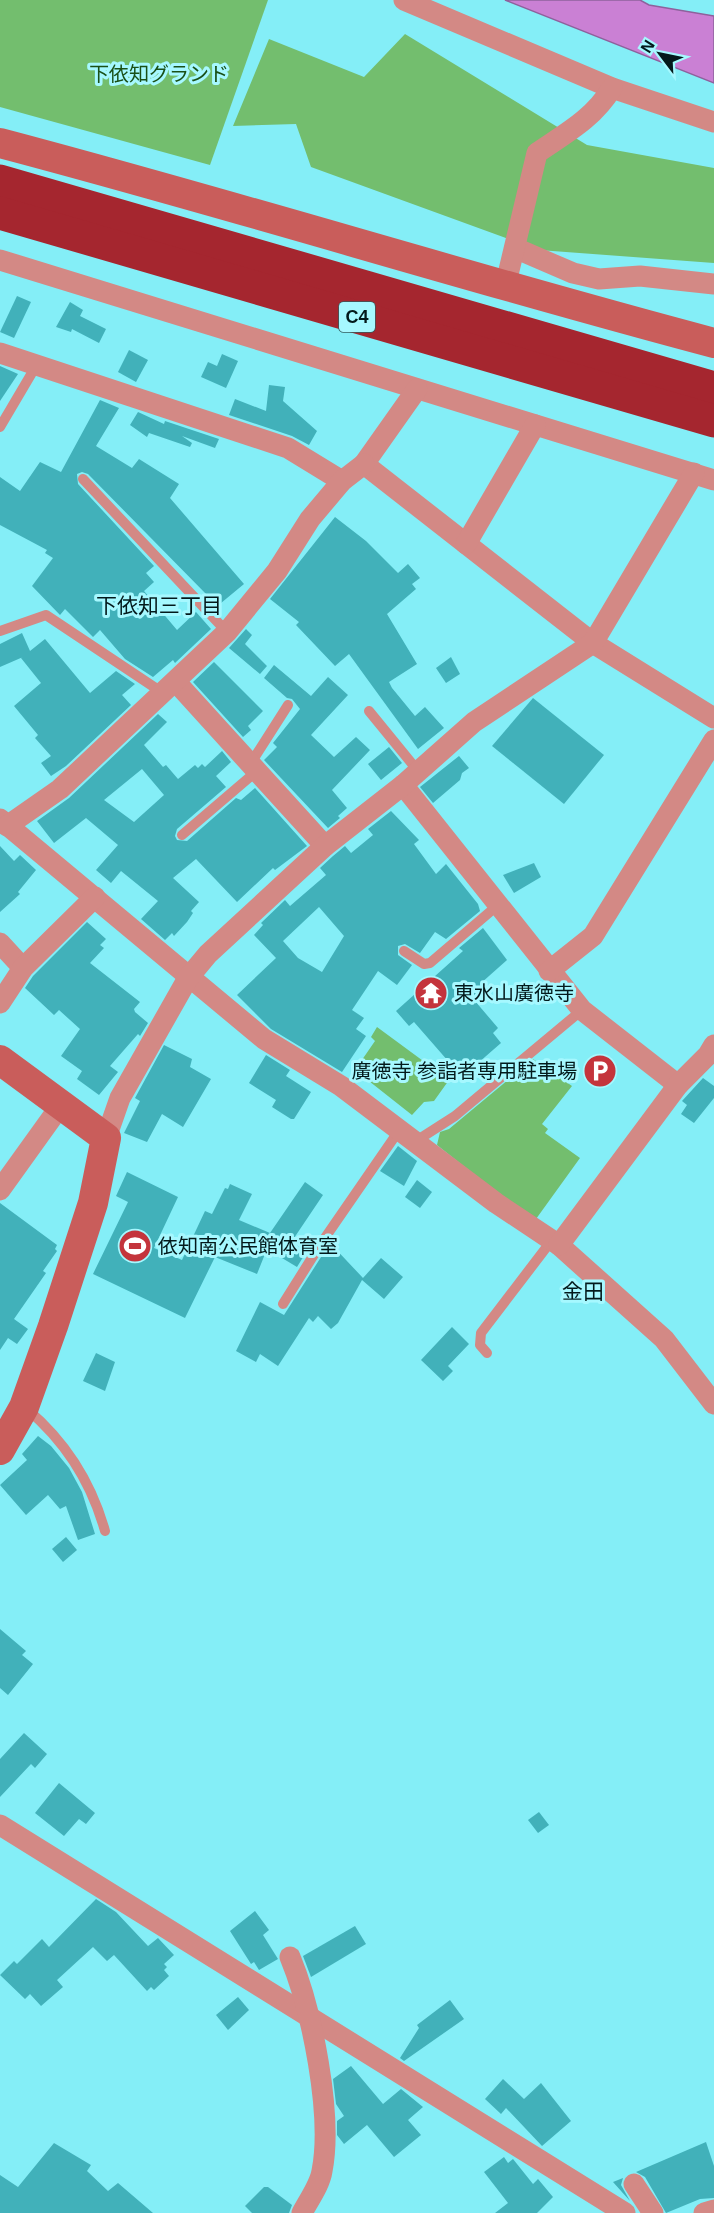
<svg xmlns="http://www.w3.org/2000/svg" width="714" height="2213" viewBox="0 0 714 2213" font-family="Arial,'Noto Sans JP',sans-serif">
	<rect width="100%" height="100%" fill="#84eef7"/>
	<g fill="#73be6e">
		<path d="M0,0H268L210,165L0,107Z"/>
		<path d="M405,34L587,145L714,168V263L539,250L311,167L296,124L233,126L269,39L364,77Z"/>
		<path d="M377,1027L449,1080L434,1101L424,1102L412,1115L355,1070L375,1041L371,1037Z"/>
		<path d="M533,1059L572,1086L542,1124L548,1129L545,1133L580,1158L536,1219L495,1191L437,1145L440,1132L449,1129Z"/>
	</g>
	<path fill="#ca80d4" stroke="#8e619c" stroke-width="1.5" d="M505,0H640L649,5L714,16V83Z"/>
	<g fill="#41b1ba" fill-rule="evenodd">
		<path d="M17,296L31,302L14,338L0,332Z"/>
		<path d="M70,302L83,310L80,316L106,329L99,343L72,329L71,332L56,327Z"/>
		<path d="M129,350L148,360L136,382L118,372Z"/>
		<path d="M222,354L238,361L226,388L201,377L208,362L217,366Z"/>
		<path d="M0,366L18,374L0,401Z"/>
		<path d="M269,385L285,387L283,401L317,431L309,445L292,436L229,415L235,399L266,411Z"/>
		<path d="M100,400L119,408L96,446L132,468L139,459L179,484L170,498L244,584L215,608L205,596L207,595L88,474L82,472L77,474L78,484L154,566L146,573L154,582L144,591L177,630L196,612L211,629L175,663L173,660L153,677L125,659L100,630L93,637L65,609L60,615L32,586L53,558L45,553L47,550L0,525V477L20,491L40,462L61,472Z"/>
		<path d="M138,412L164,424L165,421L219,439L215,448L182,436L192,443L190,447L149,433L147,437L130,425Z"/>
		<path d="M335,517L366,541L398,573L408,564L420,578L412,584L416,589L387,614L417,664L389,682L392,688L415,716L425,707L444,728L418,749L349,654L335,666L296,625L299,622L270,599Z"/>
		<path d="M246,629L252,635L245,644L267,666L260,674L229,648Z"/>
		<path d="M22,633L30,651L45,639L90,693L116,671L135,684L122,695L131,705L66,766L51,776L41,763L51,756L35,738L38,735L14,706L41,683L21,658L23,657L0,667V644Z"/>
		<path d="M451,657L460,674L446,683L436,668Z"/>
		<path d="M214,662L263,711L248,726L251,730L243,737L193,682Z"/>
		<path d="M274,665L311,696L328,677L348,695L311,735L334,757L356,737L370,750L332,790L347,808L338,816L340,818L328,828L264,760L277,747L273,743L300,709L292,699L287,698L264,678Z"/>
		<path d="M533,698L604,755L564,804L492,746Z"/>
		<path d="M158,714L167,722L144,745L163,767L166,765L178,779L195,765L198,768L202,764L205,767L222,751L231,762L216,776L226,787L177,829L175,836L177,840L187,841L236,798L241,800L255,788L307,846L275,870L273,868L237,902L196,859L173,878L199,902L191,911L193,913L187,922L174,936L172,933L165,940L141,919L158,901L121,871L111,883L96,870L118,845L86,818L54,843L37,821L69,798ZM142,769L164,795L134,822L104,800Z"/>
		<path d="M389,747L402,763L381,780L368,764Z"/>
		<path d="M459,756L469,768L462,773L460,780L433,803L420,787Z"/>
		<path d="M391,811L419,840L414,844L436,874L446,864L478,904L480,911L446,939L435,932L420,953L405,944L398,946V955L412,965L397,985L378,971L352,1010L364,1018L356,1029L366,1036L342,1072L271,1029L237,995L276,958L254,935L263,925L261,923L285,900L290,906L326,875L320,868L333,856L345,846L351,853L373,835L368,829ZM319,907L344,936L322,972L298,958L283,941Z"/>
		<path d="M0,846L14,861L20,855L36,870L18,892L20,894L0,912Z"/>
		<path d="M534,863L541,877L514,893L503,875Z"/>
		<path d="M87,922L106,939L100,945L104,948L90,963L140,1002L134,1009L135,1012L148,1023L140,1036L138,1034L110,1066L118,1072L99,1095L77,1079L82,1071L61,1056L80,1029L59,1010L54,1015L25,988L33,976Z"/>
		<path d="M483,928L507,960L480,984L484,988L480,991L482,994L475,1001L498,1028L493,1033L501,1043L462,1077L414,1022L409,1026L396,1011L463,951L459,948Z"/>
		<path d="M164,1045L192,1059L190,1067L211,1079L183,1127L162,1114L147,1142L124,1133L140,1101L135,1098Z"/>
		<path d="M266,1055L290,1070L286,1076L311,1092L294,1119H291L272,1107L276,1100L249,1083Z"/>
		<path d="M703,1078L714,1086V1098L694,1123L681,1114L687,1105L682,1101Z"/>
		<path d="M398,1146L417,1161L404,1186L380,1171Z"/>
		<path d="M127,1172L178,1197L154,1248L182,1260L205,1211L212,1214L225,1188L228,1189L230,1184L252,1194L239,1220L270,1233L305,1182L323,1195L290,1244L305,1254L297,1267L267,1249L257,1274L215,1257L185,1318L93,1274L128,1202L116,1196Z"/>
		<path d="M417,1180L432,1192L420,1208L405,1197Z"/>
		<path d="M0,1203L57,1245L55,1249L57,1251L43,1271L46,1273L14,1319L28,1329L17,1344L8,1338L0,1350Z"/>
		<path d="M330,1243L363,1278L381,1258L403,1277L384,1299L362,1280L338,1323L331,1329L318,1316L313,1322L309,1318L278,1366L260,1354L256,1362L236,1351L260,1302L284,1315Z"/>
		<path d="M452,1327L469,1344L448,1366L453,1371L443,1381L421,1360Z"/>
		<path d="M96,1353L115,1362L105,1391L83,1381Z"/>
		<path d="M38,1436L51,1446L69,1468L82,1492L95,1534L78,1540L66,1506L60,1509L48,1495L26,1515L0,1485L27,1460L22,1454Z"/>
		<path d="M66,1537L77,1550L63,1562L52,1549Z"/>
		<path d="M0,1629L26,1651L22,1655L33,1664L8,1695L0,1688Z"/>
		<path d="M24,1733L47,1754L35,1768L31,1764L0,1797V1759Z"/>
		<path d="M59,1783L95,1813L86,1824L79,1819L64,1836L35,1813Z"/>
		<path d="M539,1812L549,1825L538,1833L528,1820Z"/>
		<path d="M96,1899L116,1912L148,1946L158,1938L174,1955L164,1964L167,1967L164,1970L169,1976L154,1990L151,1987L147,1991L114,1955L107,1961L93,1947L57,1980L63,1987L41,2006L30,1994L25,1999L0,1975L14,1961L17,1964L42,1939L49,1947Z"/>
		<path d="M255,1911L269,1930L263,1935L278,1959L259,1970L254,1962L251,1964L230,1931Z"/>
		<path d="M355,1926L366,1944L311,1977L303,1956Z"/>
		<path d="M238,1997L249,2010L228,2030L216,2015Z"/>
		<path d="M450,2000L464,2019L404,2061L400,2058L419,2028L417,2025Z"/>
		<path d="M351,2066L383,2104L401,2089L423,2107L408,2120L421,2135L394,2157L367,2125L344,2144L337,2135V2121L344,2116L336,2104L333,2079Z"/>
		<path d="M503,2079L524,2099L541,2083L571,2121L542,2146L506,2108L501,2114L485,2099Z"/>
		<path d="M706,2142L714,2166V2198L700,2199L666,2213L645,2177L636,2172Z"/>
		<path d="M54,2143L91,2165L87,2171L108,2191L118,2183L153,2213H0V2175L18,2187Z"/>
		<path d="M504,2157L508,2163L513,2159L533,2184L538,2179L553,2197L537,2213H495L508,2203L484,2172Z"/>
		<path d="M623,2178L621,2185L630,2201L613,2182Z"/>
		<path d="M264,2187H268L292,2205L289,2213H252L245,2206Z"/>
	</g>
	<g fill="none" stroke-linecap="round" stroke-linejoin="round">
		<g stroke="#d38985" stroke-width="10">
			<path d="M0,427L36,366"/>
			<path d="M83,479L227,632"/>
			<path d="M0,631L46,615L163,693"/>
			<path d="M369,711L418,771"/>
			<path d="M251,763L288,705"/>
			<path d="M182,835L258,770"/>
			<path d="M404,951L424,964L430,963L498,905"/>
			<path d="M416,1141L455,1116L582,1010"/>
			<path d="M283,1304L320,1245L400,1129"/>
			<path d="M487,1353L480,1345L481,1333L552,1240"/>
			<path d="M27,1409C66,1442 91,1481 105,1531"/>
		</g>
		<g stroke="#d38985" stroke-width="21">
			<path d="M404,0L612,88L714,122"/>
			<path d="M515,248L573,273L599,279L640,276L714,284"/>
			<path d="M0,260L714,480"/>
			<path d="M505,287L537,153C566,133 593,119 612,88"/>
			<path d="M0,353L288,448L342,481"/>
			<path d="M417,389L364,464L593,643L714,718"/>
			<path d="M466,544L535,425"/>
			<path d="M176,682L325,846"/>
			<path d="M403,785L582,1010L678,1085"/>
			<path d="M0,819L264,1039L341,1086L496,1203L559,1245L664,1339L714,1404"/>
			<path d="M7,826L60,789L227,632L277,571L310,519L342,481L364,464"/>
			<path d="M0,943L23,968"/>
			<path d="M549,971L593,936L714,740"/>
			<path d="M0,1003L23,968L95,897"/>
			<path d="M106,1138L120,1098L188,978L208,954L325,846L403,785L474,722L593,643L694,473"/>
			<path d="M0,1190L61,1105"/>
			<path d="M559,1245L678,1085L708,1055L714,1045"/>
			<path d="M0,1825L625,2213"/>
			<path d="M290,1957C312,2010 333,2115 322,2171C320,2185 308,2201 302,2213"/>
			<path d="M634,2184L653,2213"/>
			<path d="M704,2213L714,2210"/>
		</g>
		<g stroke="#c95d5b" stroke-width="30">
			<path d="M0,143C239,206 475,280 714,343"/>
			<path d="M0,1060L106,1138L93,1203L53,1326L24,1407L0,1450"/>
		</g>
		<g stroke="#a5262f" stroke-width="33">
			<path d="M0,181L714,388"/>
			<path d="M0,213L714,421"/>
		</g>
	</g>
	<defs>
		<symbol id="temple-disc" viewBox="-11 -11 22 22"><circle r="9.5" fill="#c4343c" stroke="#a6f8ff"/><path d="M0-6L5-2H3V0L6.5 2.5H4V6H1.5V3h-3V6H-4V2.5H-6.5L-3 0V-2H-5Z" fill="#fff"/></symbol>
		<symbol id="parking-disc" viewBox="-11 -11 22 22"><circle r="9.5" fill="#c4343c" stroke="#a6f8ff"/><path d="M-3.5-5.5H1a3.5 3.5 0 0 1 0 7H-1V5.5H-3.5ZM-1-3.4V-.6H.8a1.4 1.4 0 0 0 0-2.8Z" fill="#fff"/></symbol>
		<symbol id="stadium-disc" viewBox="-11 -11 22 22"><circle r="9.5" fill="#c4343c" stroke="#a6f8ff"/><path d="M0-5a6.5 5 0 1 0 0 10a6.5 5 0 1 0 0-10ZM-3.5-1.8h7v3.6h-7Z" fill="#fff"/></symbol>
	</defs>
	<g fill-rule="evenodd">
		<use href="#temple-disc" x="412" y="974" width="38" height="38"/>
		<use href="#parking-disc" x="581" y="1052" width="38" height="38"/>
		<use href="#stadium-disc" x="116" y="1227" width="38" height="38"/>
	</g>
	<g text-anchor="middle" stroke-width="6" stroke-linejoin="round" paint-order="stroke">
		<rect fill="#a6f8ff" stroke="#345c5f" stroke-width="1.5" x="339" y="302" width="36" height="30" rx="4.5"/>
		<g font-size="18" font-weight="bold" fill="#03191b">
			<text x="357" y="323">C4</text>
		</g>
		<g font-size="20" fill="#195017" stroke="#a6f8ff">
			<text x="159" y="81">下依知グランド</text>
		</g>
		<g font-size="20" fill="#03191b" stroke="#a6f8ff" text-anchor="start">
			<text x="454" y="1000">東水山廣徳寺</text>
			<text x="577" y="1078" text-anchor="end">廣徳寺 参詣者専用駐車場</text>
			<text x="158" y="1253">依知南公民館体育室</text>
		</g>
		<g font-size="21" fill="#03191b" stroke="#a6f8ff">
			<text x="159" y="613">下依知三丁目</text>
			<text x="583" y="1299">金田</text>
		</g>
	</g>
	<g transform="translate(660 54) rotate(302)" stroke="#a6f8ff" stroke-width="4.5" paint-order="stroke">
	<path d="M0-4.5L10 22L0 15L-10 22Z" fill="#03191b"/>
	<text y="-9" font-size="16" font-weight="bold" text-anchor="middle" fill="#03191b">N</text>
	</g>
</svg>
